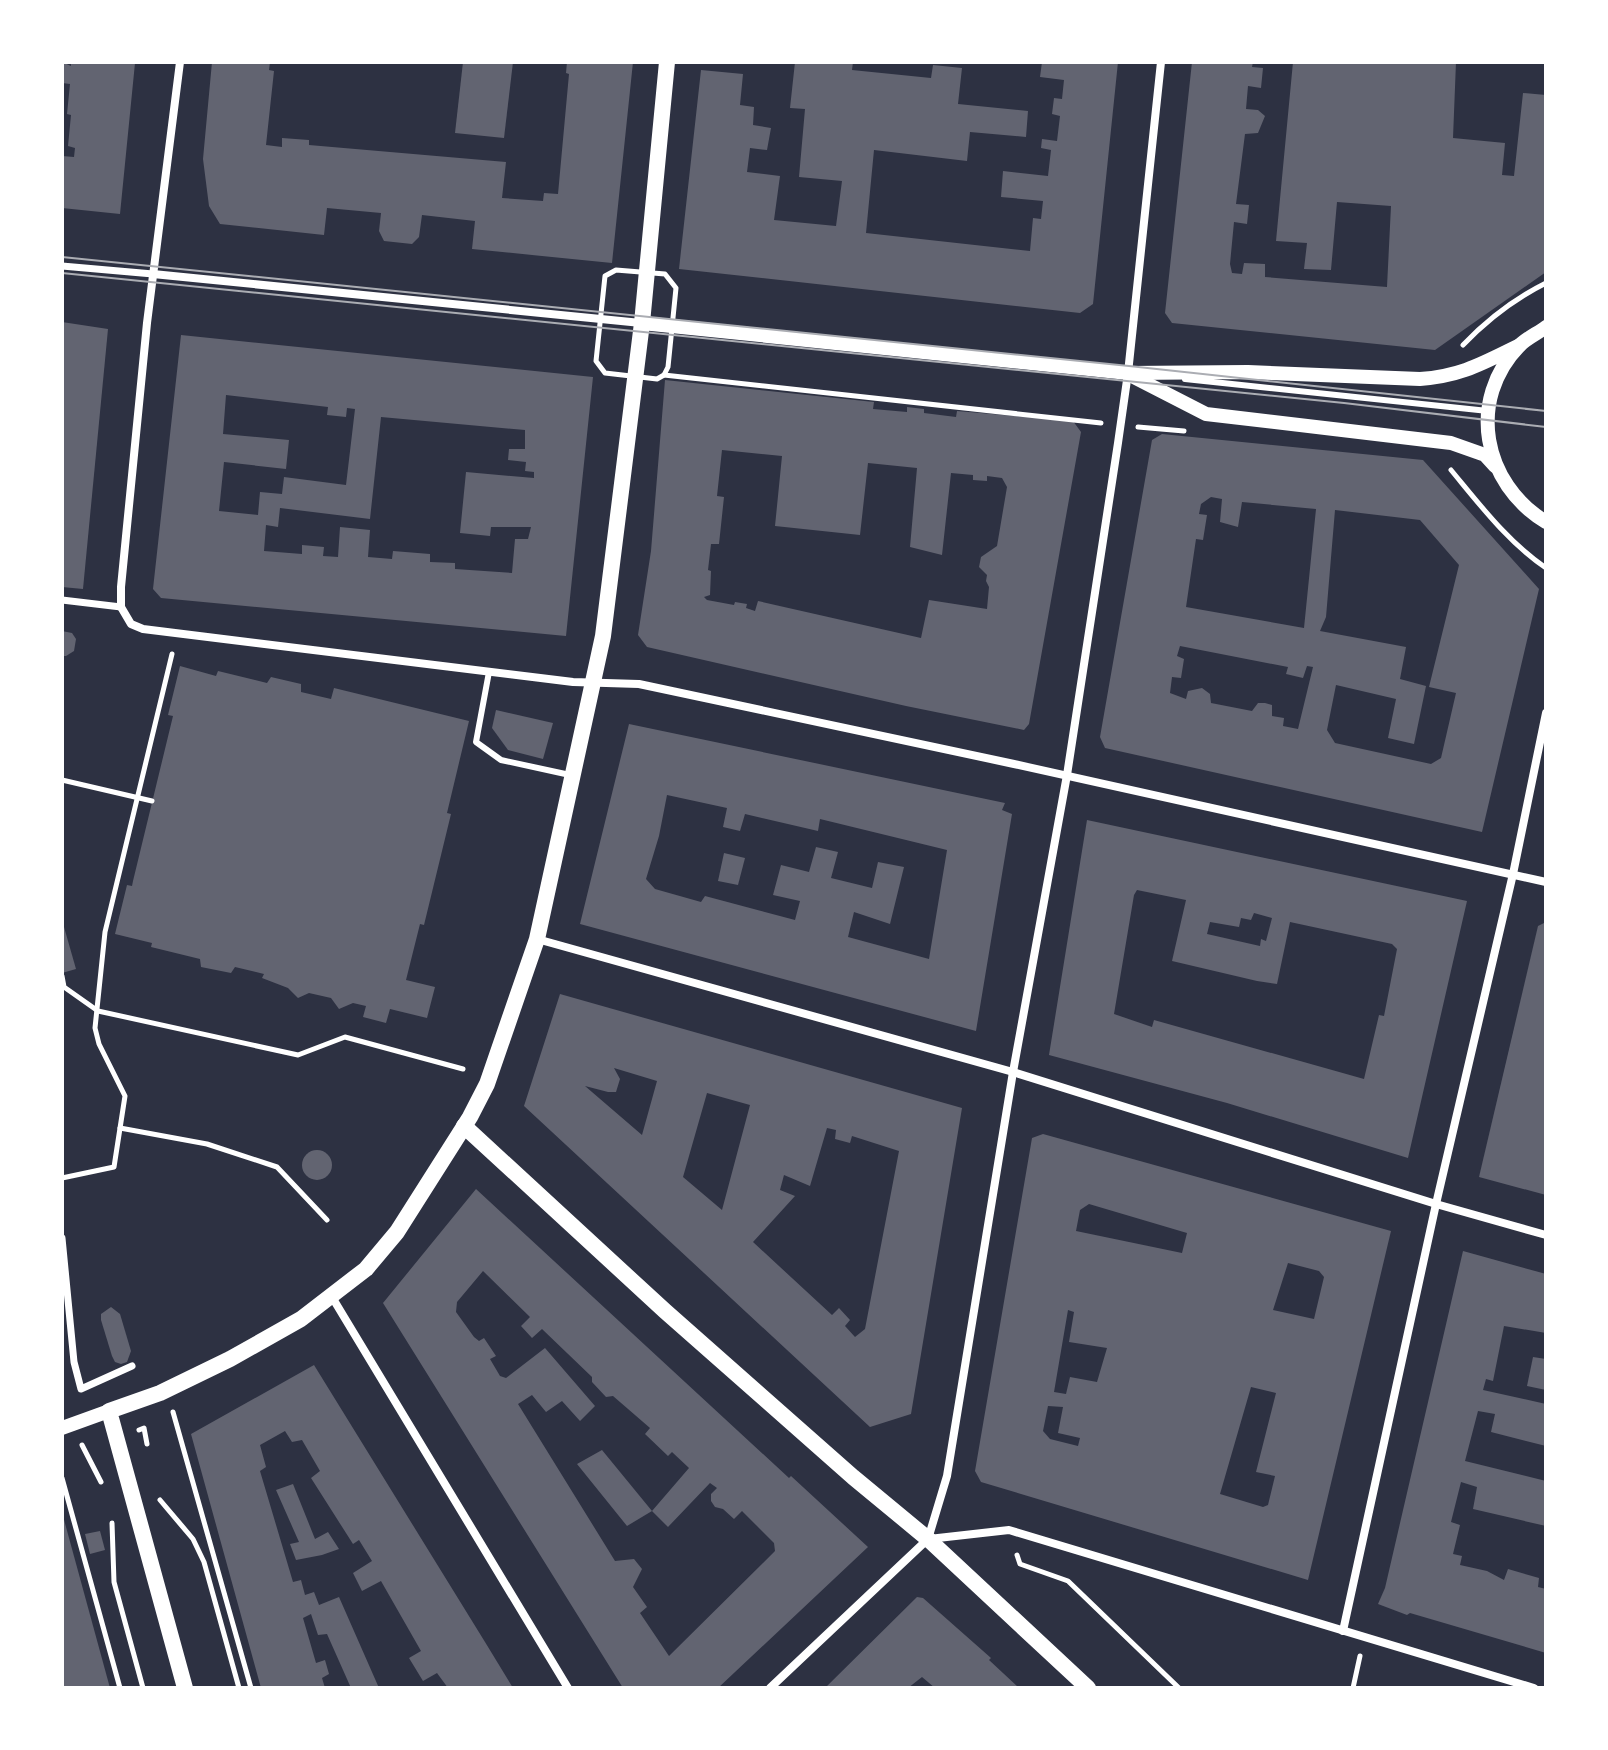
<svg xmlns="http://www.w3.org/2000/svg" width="1608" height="1750" viewBox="0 0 1608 1750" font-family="Signika,sans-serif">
	<rect width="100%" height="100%" fill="#2d3142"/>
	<g fill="#626471" fill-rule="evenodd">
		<path d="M62,62L71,66V62L135,63L120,214L62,208V156L74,157L75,148L68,146L71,115L67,114L70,84L62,83Z"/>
		<path d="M212,62H270L269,70L274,71L266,145L282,147V138L309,140V145L506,162L502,198L543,201L544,193L558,194L569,74L566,73L567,62H633L612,263L472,249L475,221L422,215L419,237L412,244L384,241L379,231L381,213L327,208L324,235L220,224L209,206L203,159Z"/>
		<path d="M463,62H513L504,138L455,133Z"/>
		<path d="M795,62H853L852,70L931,78L933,65L962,68L958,104L1028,111L1026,137L970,132L967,161L874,150L866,233L1030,251L1033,218L1041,219L1043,201L1001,197L1003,171L1048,176L1051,150L1041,148L1042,139L1057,141L1060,116L1052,114L1054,98L1062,99L1064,80L1040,77L1042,62H1118L1093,304L1080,313L679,269L701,70L743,74L740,105L754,107L753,125L771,128L767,150L750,148L747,172L780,176L774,220L836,226L842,181L799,177L805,109L790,108Z"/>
		<path d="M1192,62H1253L1252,67L1263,68L1261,88L1248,86L1246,109L1258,110L1265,116L1258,133L1245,134L1236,204L1249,205L1247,224L1234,222L1230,264L1232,273L1242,274L1244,263L1265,264V277L1387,287L1391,206L1337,202L1331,270L1304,269L1307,243L1276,241L1293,62H1456L1453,138L1505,143L1502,175L1514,176L1523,93L1546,95V272L1435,350L1172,323L1165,313Z"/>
		<path d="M62,322L108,329L83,589L62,587Z"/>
		<path d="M181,335L593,377L566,636L161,598L153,589ZM226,395L328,407L327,415L346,417L347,408L355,409L346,485L284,477L282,494L260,492L258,515L219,511L224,462L286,469L289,440L223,434ZM381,417L525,430V449H509L508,460L526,462L525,471L534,472V478L466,472L460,533L490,536L491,527H531L528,539H515L512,573L455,569V563L430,562V554L393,551L392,559L368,557L370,530L340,527L338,557L323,556L324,547L302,545V554L264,551L266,525L278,527L280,508L370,519Z"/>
		<path d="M665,380L874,402L873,409L907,412V407L924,409V413L956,417L957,411L1073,421L1081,432L1029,724L1024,730L906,706L647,647L638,635L651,551ZM722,450L782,456L775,526L860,535L868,463L917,468L910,547L942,555L951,473L973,475V480L987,481V476L1002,478L1007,487L997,546L981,557L979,567L987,575L986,581L989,587L987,609L929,600L921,638L758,601L755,611L746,608L747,604L735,602L734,605L707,600L704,597L710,595L711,571L708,570L711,544H719L724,497L717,496Z"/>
		<path d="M1162,434L1423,460L1539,589L1482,832L1105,748L1100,737L1152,440ZM1211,497L1222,499L1220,522L1238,527L1242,502L1316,509L1304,628L1186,607L1196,539L1203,540L1207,515L1199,514L1201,504ZM1335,510L1420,520L1459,565L1429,687L1456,693L1441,758L1431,764L1335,743L1327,730L1336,685L1396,699L1388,738L1414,744L1426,686L1400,679L1406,647L1320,631L1326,617ZM1180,646L1288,667L1286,674L1303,678L1307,666L1313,667L1298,729L1283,726L1284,718L1272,716V705L1265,703H1258L1252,711L1211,703L1210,694L1202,688L1188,691L1186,699L1170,693L1172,677L1181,678L1184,659L1177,656Z"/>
		<path d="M62,631L72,633L76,639L74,651L66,656H62Z"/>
		<path d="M180,666L216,676L218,671L267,683L271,677L301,684V692L331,699L334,688L469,721L447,813L451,814L424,925L420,924L406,980L435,987L427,1018L390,1009L386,1023L363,1017L366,1006L353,1003L339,1009L331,998L309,993L298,998L288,988L262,978L264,974L235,967L231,973L201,967L200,959L151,947L152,943L115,934L127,885L132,886L133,881L173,716L168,715Z"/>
		<path d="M496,710L553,723L543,759L508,750L492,728Z"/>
		<path d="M629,724L1005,803L1002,810L1012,814L976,1031L580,924ZM667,795L727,808L723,827L740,831L745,814L818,831L820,819L947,850L929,959L848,937L854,912L890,924L904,867L878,862L872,888L831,878L838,852L816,847L809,872L781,865L773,895L800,901L795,920L705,896L701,902L655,889L646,879L659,836Z"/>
		<path d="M1087,820L1467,901L1408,1158L1227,1103L1049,1055ZM1137,890L1186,900L1172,961L1257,981L1277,984L1290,922L1392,944L1397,949L1384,1016L1379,1015L1364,1079L1154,1020L1152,1027L1114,1014L1134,895ZM1254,913L1272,918L1266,941L1261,939L1260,946L1207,934L1210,922L1239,927L1241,918L1251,920Z"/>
		<path d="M724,853L745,858L738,885L718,881Z"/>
		<path d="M62,920L76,969L62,973Z"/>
		<path d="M1546,922V1195L1479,1177L1538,926Z"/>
		<path d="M560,994L962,1108L911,1414L870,1427L524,1106ZM614,1068L657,1081L642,1135L585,1086L608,1092H616L620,1079ZM707,1093L750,1105L722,1210L683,1177ZM827,1128L836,1130L835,1139L850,1143L852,1136L899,1151L865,1329L855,1337L845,1326L850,1320L839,1308L832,1315L753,1242L795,1196L780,1190L784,1175L810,1186Z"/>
		<path d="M1043,1134L1391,1231L1308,1580L981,1482L975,1471L1032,1138ZM1089,1204L1187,1233L1182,1253L1076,1231L1080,1210ZM1288,1263L1319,1271L1324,1277L1314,1319L1273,1310ZM1068,1310L1074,1312L1069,1342L1107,1348L1097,1382L1070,1377L1066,1394L1054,1392ZM1251,1387L1276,1393L1256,1472L1275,1476L1268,1505L1263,1507L1220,1494ZM1048,1406L1063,1407L1058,1433L1080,1438L1078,1446L1050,1439L1043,1431Z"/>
		<circle cx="317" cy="1165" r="15"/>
		<path d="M476,1189L789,1478L791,1476L868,1547L718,1688H623L383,1303ZM483,1271L530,1317L521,1326L532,1338L542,1329L592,1377V1382L606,1397L613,1396L650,1428L645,1434L668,1456L672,1452L689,1468L652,1511L602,1450L577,1464L627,1526L652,1511L668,1527L710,1483L717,1488L711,1494V1501L715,1507L723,1509L734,1519L742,1511L774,1543L775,1551L669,1656L640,1613L647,1607L633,1587L642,1569L634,1559L615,1561L518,1404L532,1395L546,1412L562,1401L580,1421L595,1406L545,1348L506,1378L500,1376L490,1359L496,1356L484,1338L479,1341L474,1337L456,1312L457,1302Z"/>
		<path d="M1463,1251L1546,1274V1333L1504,1326L1493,1381L1486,1379L1483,1390L1546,1404V1446L1491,1432L1495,1414L1478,1411L1465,1461L1546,1481V1526L1473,1509L1477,1487L1461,1482L1451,1522L1460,1525L1453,1554L1462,1556L1460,1565L1487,1571L1504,1580L1508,1569L1539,1578L1538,1587L1546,1589V1653L1410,1613L1407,1615L1378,1604L1385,1588Z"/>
		<path d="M111,1307L120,1314L131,1351L127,1362L121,1364L115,1362L112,1356L101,1320V1314Z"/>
		<path d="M1533,1357L1546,1359V1390L1527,1386Z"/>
		<path d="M314,1365L485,1642L513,1688H448L437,1673L423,1681L409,1658L421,1651L381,1581L362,1591L353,1573L372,1561L359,1540L353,1544L311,1478L320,1471L302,1440L292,1442L285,1431L260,1445L266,1467L260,1471L293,1582L301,1580L305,1595L314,1592L319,1605L339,1597L379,1688H351L327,1634L318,1635L311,1614L303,1618L316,1663L325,1660L329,1674L322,1678L325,1688H261L191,1434Z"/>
		<path d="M293,1484L315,1539L328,1532L339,1549L322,1555L296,1560L290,1544L299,1542L276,1490Z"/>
		<path d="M62,1516H63L110,1688H62Z"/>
		<path d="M100,1531L105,1550L90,1554L85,1534Z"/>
		<path d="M917,1597L923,1598L991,1658L989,1660L1019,1688H935L922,1677L908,1688H825Z"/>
	</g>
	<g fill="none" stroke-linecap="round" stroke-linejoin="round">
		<g stroke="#fff" stroke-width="5">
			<path d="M616,270L665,274L676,288L668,367L664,375L657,379L605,373L596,361L605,276Z"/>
			<path d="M1463,345C1486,321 1516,298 1546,283"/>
			<path d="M664,375L1101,423"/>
			<path d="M1138,427L1184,431"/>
			<path d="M1451,470C1480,505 1508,542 1546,568"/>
			<path d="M62,780L152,801"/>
			<path d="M62,976L64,987L98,1011L298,1055L345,1037L463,1069"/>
			<path d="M120,1128L207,1144L277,1167L327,1220"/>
			<path d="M62,1178L114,1167L125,1096L99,1044L95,1028L105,932L172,654"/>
			<path d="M173,1412L251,1688"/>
			<path d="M139,1430L144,1428L147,1444"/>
			<path d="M82,1445L101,1482"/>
			<path d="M62,1478L120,1688"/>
			<path d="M160,1500L193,1539L204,1562L239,1688"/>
			<path d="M112,1523L114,1582L143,1688"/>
			<path d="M1017,1555L1020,1564L1068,1581L1179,1688"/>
			<path d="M1353,1688L1360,1656"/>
		</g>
		<g stroke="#fff" stroke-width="6">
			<path d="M1185,379L1488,411"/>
			<path d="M489,672L476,742L501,760L570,775"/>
		</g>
		<g stroke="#fff" stroke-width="7">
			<path d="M62,266L153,274"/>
			<path d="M62,600L121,607"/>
			<path d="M62,1238L74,1362L81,1389L132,1366"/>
		</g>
		<g stroke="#fff" stroke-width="8">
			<path d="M180,62L147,323L121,587V607L131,624L143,629L573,682L639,684L1014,764L1546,882"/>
			<path d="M153,274L641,323"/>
			<path d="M537,939L1013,1072L1436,1204L1546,1235"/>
			<path d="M332,1297L568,1688"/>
			<path d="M929,1539L1009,1530L1534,1688"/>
			<path d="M1343,1631L1436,1204L1513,874L1546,713"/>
			<path d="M770,1688L928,1539L947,1476L1013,1072L1067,775L1118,443L1128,373L1161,62"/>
		</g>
		<g stroke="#fff" stroke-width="14">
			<path d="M642,323L1128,373L1248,372L1420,379C1462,376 1483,363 1520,345"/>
			<path d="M1546,327C1538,333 1527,338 1520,345C1466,400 1483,484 1546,522"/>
			<path d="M1130,375L1206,414L1451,443L1485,455L1495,466"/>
			<path d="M62,1428L109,1411"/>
		</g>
		<g stroke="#fff" stroke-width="16">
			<path d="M464,1126L665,1311L853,1477L928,1539L1088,1688"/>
			<path d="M185,1688L109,1411L160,1393L230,1359L301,1319L366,1269L397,1232L470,1117L487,1084L537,939L603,636L642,323L667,62"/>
		</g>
		<g stroke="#abadb3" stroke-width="2">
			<path d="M62,257L1129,366L1546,411"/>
			<path d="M62,273L1344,403L1546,427"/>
		</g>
	</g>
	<rect width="1608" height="1750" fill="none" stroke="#ffffff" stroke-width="128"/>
</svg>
